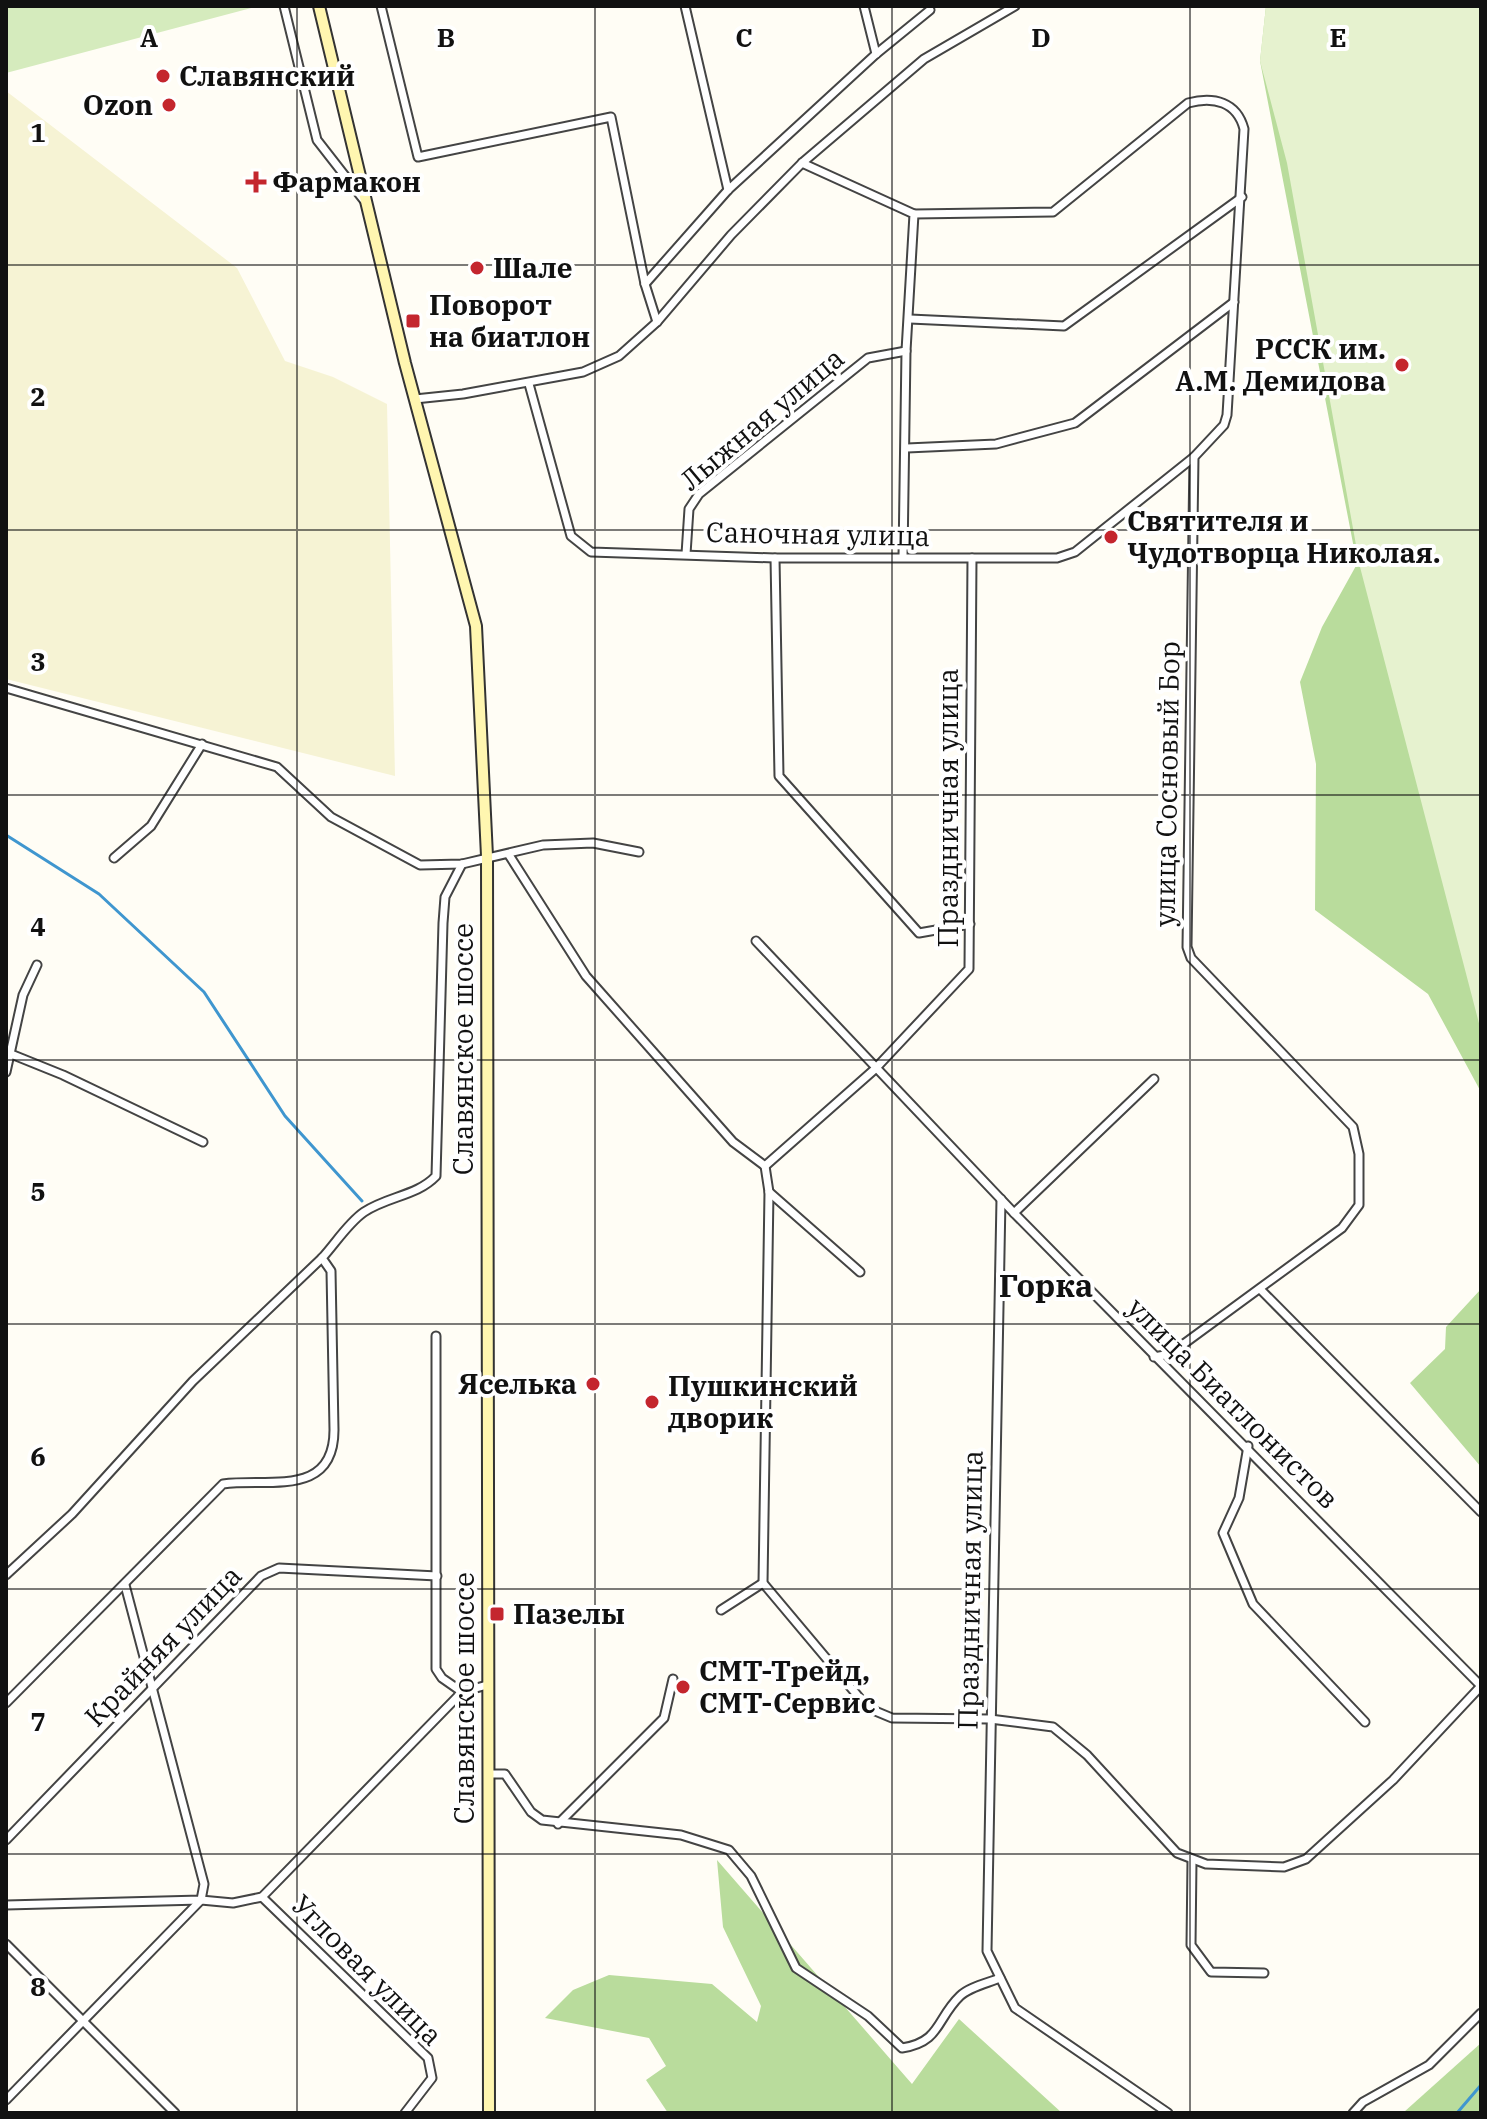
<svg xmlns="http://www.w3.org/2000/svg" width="1487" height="2119" viewBox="0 0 1487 2119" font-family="'IBM Plex Serif',serif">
	<rect width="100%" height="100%" fill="#fffdf5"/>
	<path fill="#f6f3d4" d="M6,91L237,268L285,361L333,377L387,404L395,776L6,679Z"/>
	<path fill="#d5ebbd" d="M6,6H259L6,73Z"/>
	<g fill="#b9dc9c">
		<path d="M1266,6L1481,24V1092L1428,994L1315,910L1316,764L1300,682L1322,627L1357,564L1260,61Z"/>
		<path d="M1481,1289V1467L1410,1383L1445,1349L1446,1327Z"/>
		<path d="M717,1860L912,2084L959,2019L1062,2113H668L646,2080L666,2066L649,2038L545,2018L573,1990L609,1975L712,1984L757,2022L761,2006L723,1927Z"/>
		<path d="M1481,2043V2113H1403L1404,2112Z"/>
	</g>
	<path fill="#e6f2cf" d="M1266,6H1481V1031L1360,567L1287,163L1260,61Z"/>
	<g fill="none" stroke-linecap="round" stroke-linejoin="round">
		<g stroke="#3f96cf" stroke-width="3">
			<path d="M6,835L99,894L204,992L285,1116L362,1201"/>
			<path d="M1457,2113L1481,2085"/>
		</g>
		<defs>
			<g id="street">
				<path d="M284,6L317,140L363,199"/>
				<path d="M381,6L418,157L611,117L645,284L657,322"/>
				<path d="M685,6L728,190"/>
				<path d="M864,6L876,54"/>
				<path d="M802,163L914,214L906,351L903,557"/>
				<path d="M914,214L1053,212L1188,103C1214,96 1237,102 1244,129L1227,415L1224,425L1194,457L1187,947L1191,958L1353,1127L1359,1154V1205L1342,1228L1170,1354L1154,1357"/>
				<path d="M645,284L728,190L876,54L930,10"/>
				<path d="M910,319L1064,326L1242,197"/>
				<path d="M529,384L571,536L591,552L775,558H1057L1075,552L1194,457"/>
				<path d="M415,399L463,394L583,372L619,356L657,322L731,235L802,163L924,59L1015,6"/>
				<path d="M907,448L996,444L1075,423L1234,302"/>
				<path d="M686,554L689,509L699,494L868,358L906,351"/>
				<path d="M775,558L779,776L919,933L970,924"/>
				<path d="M6,688L277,767L331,817L420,865L462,864L543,845L593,843L639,852"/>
				<path d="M509,855L586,976L733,1142L765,1166"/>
				<path d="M114,858L151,826L202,744"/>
				<path d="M756,941L1014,1213L1481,1686"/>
				<path d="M6,1052L63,1075L203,1142"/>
				<path d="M6,1072L23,995L37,965"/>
				<path d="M765,1166L769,1192L763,1583L868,1708L892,1718L990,1719L1053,1727L1087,1755L1177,1853L1206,1864L1284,1867L1306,1859L1393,1780L1481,1686"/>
				<path d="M765,1166L875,1069L969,969L972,558"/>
				<path d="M769,1192L860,1272"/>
				<path d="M1001,1199L987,1951L1015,2008L1168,2113"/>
				<path d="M1014,1213L1154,1079"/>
				<path d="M1260,1289L1481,1512"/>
				<path d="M436,1336V1669L442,1678L462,1692"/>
				<path d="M1248,1446L1239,1498L1223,1533L1253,1604L1365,1722"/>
				<path d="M6,1575L72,1514L193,1381L322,1258"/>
				<path d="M721,1610L763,1583"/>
				<path d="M6,1703L223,1484C268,1478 334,1498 334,1430L331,1271L322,1258C335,1244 348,1223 364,1212C388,1196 417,1196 436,1176L443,923L445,897L462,864"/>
				<path d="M488,1774H505L531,1812L542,1820L681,1835L729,1850L751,1876L796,1968L868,2016L902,2048C941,2042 936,2019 960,1996C969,1987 988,1983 1000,1978"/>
				<path d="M558,1824L664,1718L673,1679"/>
				<path d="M6,1840L261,1576L279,1568L437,1576"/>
				<path d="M1192,1861L1191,1945L1211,1972L1264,1973"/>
				<path d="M262,1897L428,2058L432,2078L405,2113"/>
				<path d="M6,1905L201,1900L204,1884L125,1585"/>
				<path d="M6,1944L175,2113"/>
				<path d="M6,2100L201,1900L233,1903L262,1897L462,1692L487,1685"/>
				<path d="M1353,2113L1363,2102L1429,2065L1481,2013"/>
			</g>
			<path id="secondary" d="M319,6L405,363L476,626L487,856L489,2113"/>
		</defs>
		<use href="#street" stroke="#444" stroke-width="11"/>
		<use href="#secondary" stroke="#333" stroke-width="14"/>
		<use href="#street" stroke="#fff" stroke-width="7"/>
		<use href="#secondary" stroke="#fff6b0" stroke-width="10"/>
	</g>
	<path fill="none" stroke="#111" stroke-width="2" stroke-opacity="0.55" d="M297,6V2113M595,6V2113M892,6V2113M1190,6V2113M6,265H1481M6,530H1481M6,795H1481M6,1060H1481M6,1324H1481M6,1589H1481M6,1854H1481"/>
	<g fill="#c4262e" stroke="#fff" stroke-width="3">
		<circle cx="163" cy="76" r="8"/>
		<circle cx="169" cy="105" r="8"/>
		<path d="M252 170h8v8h8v8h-8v8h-8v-8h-8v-8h8z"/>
		<circle cx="477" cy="268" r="8"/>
		<rect x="405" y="313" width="16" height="16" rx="4"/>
		<circle cx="1402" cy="365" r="8"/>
		<circle cx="1111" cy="537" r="8"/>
		<circle cx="593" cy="1384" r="8"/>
		<circle cx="652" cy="1402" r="8"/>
		<rect x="489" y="1606" width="16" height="16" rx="4"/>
		<circle cx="683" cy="1687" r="8"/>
	</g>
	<g text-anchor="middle" stroke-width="8" stroke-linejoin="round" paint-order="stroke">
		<g font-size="28" font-weight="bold" fill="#111" stroke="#fff" text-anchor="start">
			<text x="179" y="86">Славянский</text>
			<text x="153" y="115" text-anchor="end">Ozon</text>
			<text x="272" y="192">Фармакон</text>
			<text x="493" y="278">Шале</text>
			<text x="429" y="315">Поворот<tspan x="429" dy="32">на биатлон</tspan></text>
			<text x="1386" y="359" text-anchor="end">РССК им.<tspan x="1386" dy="32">А.М. Демидова</tspan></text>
			<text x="1127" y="531">Святителя и<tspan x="1127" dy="32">Чудотворца Николая.</tspan></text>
			<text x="577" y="1394" text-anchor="end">Яселька</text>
			<text x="668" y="1396">Пушкинский<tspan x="668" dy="32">дворик</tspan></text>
			<text x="513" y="1624">Пазелы</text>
			<text x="699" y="1681">СМТ-Трейд,<tspan x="699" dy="32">СМТ-Сервис</tspan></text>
		</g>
		<g font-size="28" fill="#111" stroke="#fff">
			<text transform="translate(762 419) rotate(-40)" y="10">Лыжная улица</text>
			<text transform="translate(818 534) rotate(1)" y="10">Саночная улица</text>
			<text transform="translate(1167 784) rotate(-89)" y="10">улица Сосновый Бор</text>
			<text transform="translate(948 808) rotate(-90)" y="10">Праздничная улица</text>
			<text transform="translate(463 1049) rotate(-90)" y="10">Славянское шоссе</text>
			<text transform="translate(1233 1403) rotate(45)" y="10">улица Биатлонистов</text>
			<text transform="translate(970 1590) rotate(-89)" y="10">Праздничная улица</text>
			<text transform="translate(163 1646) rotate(-46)" y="10">Крайняя улица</text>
			<text transform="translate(464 1698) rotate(-90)" y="10">Славянское шоссе</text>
			<text transform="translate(367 1970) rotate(45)" y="10">Угловая улица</text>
		</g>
		<g font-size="32" font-weight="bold" fill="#111" stroke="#fff">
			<text x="1046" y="1297">Горка</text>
		</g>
	</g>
	<g font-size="26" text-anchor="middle" font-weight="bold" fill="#111" stroke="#fff" stroke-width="8" stroke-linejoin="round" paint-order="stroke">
		<text x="149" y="47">A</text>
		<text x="446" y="47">B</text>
		<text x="744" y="47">C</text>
		<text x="1041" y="47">D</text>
		<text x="1338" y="47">E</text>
		<text x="38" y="142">1</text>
		<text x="38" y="406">2</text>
		<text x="38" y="671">3</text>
		<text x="38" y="936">4</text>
		<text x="38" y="1201">5</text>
		<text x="38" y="1466">6</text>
		<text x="38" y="1731">7</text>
		<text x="38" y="1996">8</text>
	</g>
	<rect width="1487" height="2119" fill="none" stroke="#111111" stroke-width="16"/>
</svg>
